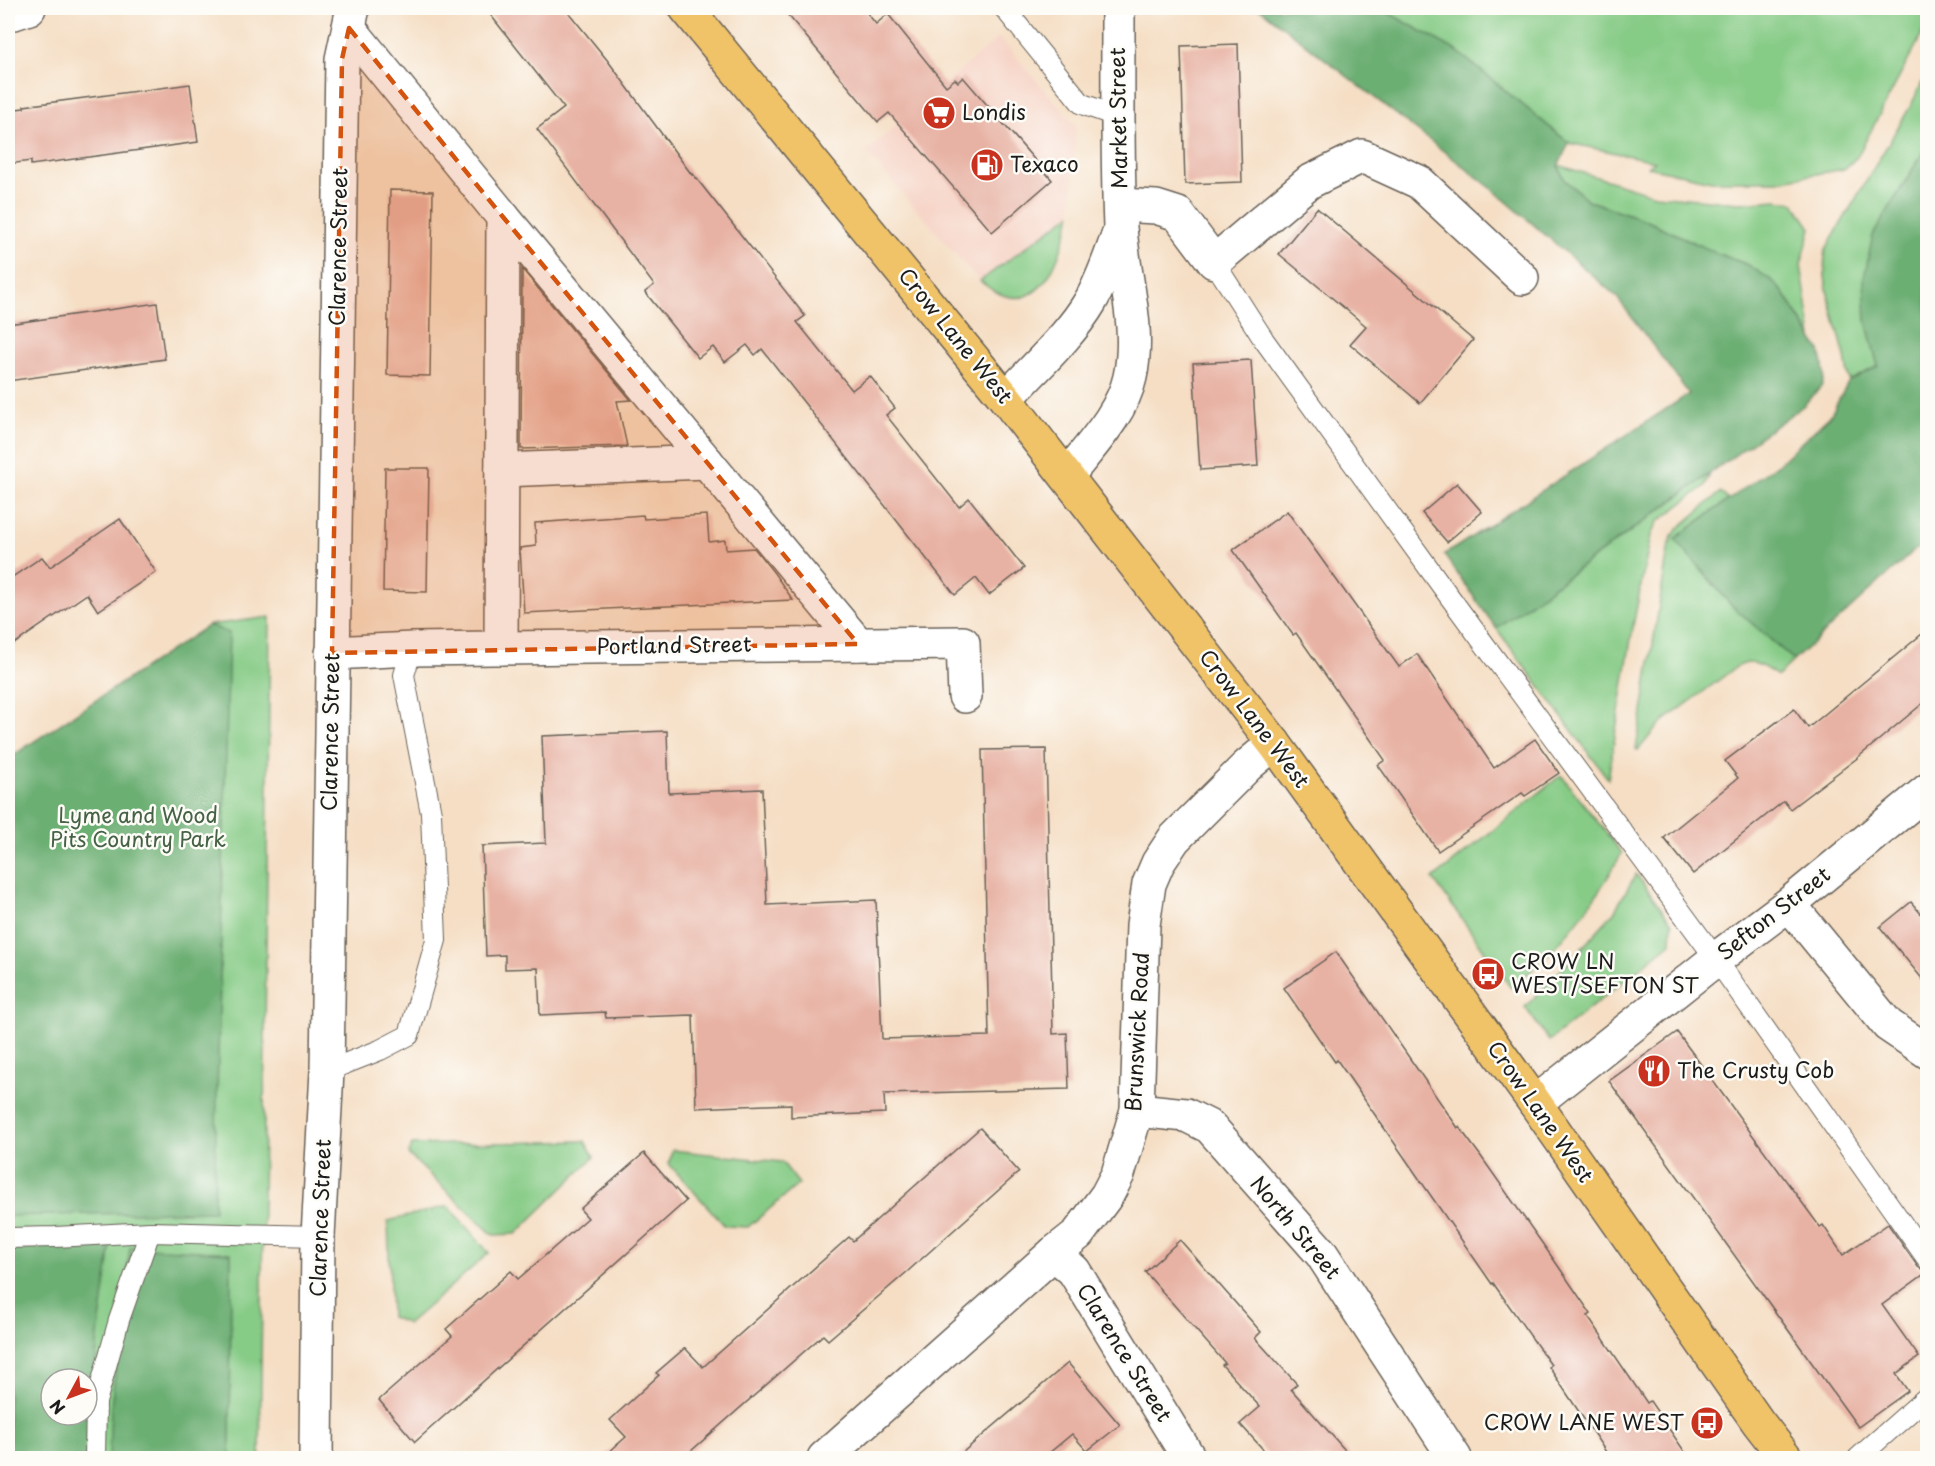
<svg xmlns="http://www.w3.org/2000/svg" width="1935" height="1466" viewBox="0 0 1935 1466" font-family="'Playpen Sans',sans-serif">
	<rect width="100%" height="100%" fill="#fdfcf7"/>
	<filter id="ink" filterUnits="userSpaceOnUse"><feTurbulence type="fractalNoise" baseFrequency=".0167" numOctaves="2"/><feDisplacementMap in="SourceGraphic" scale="12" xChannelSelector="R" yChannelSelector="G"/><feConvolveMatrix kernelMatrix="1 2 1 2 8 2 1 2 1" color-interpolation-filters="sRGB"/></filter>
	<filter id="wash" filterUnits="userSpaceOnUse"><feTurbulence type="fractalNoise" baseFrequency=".008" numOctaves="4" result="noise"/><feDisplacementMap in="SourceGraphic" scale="24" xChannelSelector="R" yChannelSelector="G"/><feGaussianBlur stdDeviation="1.35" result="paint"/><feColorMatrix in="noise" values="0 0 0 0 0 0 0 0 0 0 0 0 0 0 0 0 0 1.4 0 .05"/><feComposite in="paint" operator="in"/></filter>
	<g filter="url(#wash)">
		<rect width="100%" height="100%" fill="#f5dec4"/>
		<path fill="#f6d2c4" d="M999,37L1076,126L1071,214L1067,233L1061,251L1046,280L1032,294L1022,299H1012L1001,297L979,281L866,152Z"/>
		<g fill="#86cb86" stroke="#517451" stroke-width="1.5" fill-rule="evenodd">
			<path d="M1380,8H1927L1928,23L1857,157L1844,169L1777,181H1711L1648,167L1654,161L1569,143L1457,51Z"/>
			<path d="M1927,73V146L1900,190L1866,321L1878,366L1849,381C1847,370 1846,359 1843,349C1836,319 1819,280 1826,249L1910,107Z"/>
			<path d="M1558,165L1655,195L1739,203L1777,200L1794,203L1811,228L1801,265L1812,337L1783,292L1748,265L1714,252L1643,219L1589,201L1565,180Z"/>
			<path d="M1071,214C1060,262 1038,329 980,281Z"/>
			<path d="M1710,474L1705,486L1658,522L1651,535L1634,621L1608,779L1496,628Z"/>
			<path d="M1721,492L1728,500L1675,539L1731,605L1794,660L1778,676C1761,666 1753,657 1735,668L1660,724L1638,750L1636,749L1638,737L1668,550L1672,536L1679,528Z"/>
			<path d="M270,617L260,1458H8V759L209,625ZM51,1379H87V1415H51Z"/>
			<path d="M1561,775L1622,853C1592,907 1560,949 1511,988L1433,879Z"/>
			<path d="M1636,874L1672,923L1671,943L1549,1041L1525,1007L1582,948L1614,912Z"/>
			<path d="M585,1141L594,1157L516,1234L493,1235L408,1154L412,1145Z"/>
			<path d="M672,1150L782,1162L799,1184L748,1227L725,1226L669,1164Z"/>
			<path d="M448,1206L489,1253L408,1324L391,1317L388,1221Z"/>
		</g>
		<g fill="#6caf73" stroke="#446648" stroke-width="1.5" fill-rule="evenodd">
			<path d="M1259,8H1380L1457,51L1569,143L1558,166L1565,180L1589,201L1643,219L1714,252L1748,265L1770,279L1783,292L1820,351L1823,364L1824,376L1822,386L1803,406L1496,628L1444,555L1689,394L1616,296L1491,188Z"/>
			<path d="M1927,124V539L1794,660L1731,605L1675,539L1779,463L1830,416L1849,381L1878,366L1866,321L1864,278L1873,235L1927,146Z"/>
			<path d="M209,625L229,633L214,1211L8,1216V759Z"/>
			<path d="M111,1245L98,1335L87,1458H8V1246ZM51,1379H87V1415H51Z"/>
			<path d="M130,1247L231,1253L230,1458H109L111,1408Z"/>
		</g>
		<g id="blocks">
			<g fill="#e7b1a3">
				<path d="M485,8H565L608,61L692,175L693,174L805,316L797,322L852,390L870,376L895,408L886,415L959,507L969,498L1024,568L989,595L976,578L955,595L762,349L755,355L747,345L725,362L713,347L698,358L645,292L654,285L537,129L564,108Z"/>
				<path d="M782,8H863L876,24L888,14L946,86L955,79L958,82L963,77L1052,180L992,232L889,113L878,122Z"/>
				<path d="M1238,44L1242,182L1185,184L1181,46Z"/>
				<path d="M190,84L198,142L31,165V161L8,164V110L24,108V106Z"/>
				<path d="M390,190L433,191L430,376L387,375Z"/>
				<path d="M1317,208L1473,340L1420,403L1350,344L1366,326L1279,254Z"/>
				<path d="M522,269L631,400L617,401L627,446L521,449Z"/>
				<path d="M157,303L165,359L8,381V324Z"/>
				<path d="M1251,360L1258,466L1200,470L1193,363Z"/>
				<path d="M385,468H429L427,592L383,591Z"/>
				<path d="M1457,483L1482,512L1447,542L1422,513Z"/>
				<path d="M1287,511L1399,667L1417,654L1494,768L1535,739L1559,773L1525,796L1522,793L1438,851L1378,765L1385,760L1296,633L1293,635L1233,550Z"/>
				<path d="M643,515L644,519L707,515L709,542L725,540L726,550L754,548L774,573L793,600L524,613L520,548L536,546L535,523Z"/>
				<path d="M120,519L156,572L98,611L87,594L8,648V580L42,557L50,567Z"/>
				<path d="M1928,629V699L1856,759L1790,809L1784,801L1693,874L1664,838L1738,778L1725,761L1794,709L1808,728Z"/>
				<path d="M667,731L669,793L762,789L767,905L876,900L882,1039L989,1036L982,750L1046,749L1053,1034L1067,1033L1069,1089L884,1094L885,1113L791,1117V1104L696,1108L693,1015L606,1018L605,1012L540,1015L538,968L505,969V955L486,956L482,846L546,843L542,736Z"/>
				<path d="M1911,902L1928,922V986L1880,927Z"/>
				<path d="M1336,952L1458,1128L1459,1127L1480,1155L1554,1260L1591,1314L1588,1316L1647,1403L1650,1401L1689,1458H1610L1549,1367L1551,1365L1493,1283L1492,1284L1337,1060L1335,1062L1284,988Z"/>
				<path d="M1677,1032L1820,1227L1823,1225L1843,1255L1888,1224L1918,1267L1927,1272L1882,1305L1919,1357L1896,1374L1908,1391L1858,1427L1609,1081Z"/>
				<path d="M980,1128L1019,1172L908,1271L828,1340L823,1335L683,1458H602L626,1437L610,1420L659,1375L656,1373L685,1348L703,1367L849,1237L853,1241Z"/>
				<path d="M644,1153L686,1201L415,1442L379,1400L452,1336L446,1329L511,1271L518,1279L588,1218L580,1209Z"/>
				<path d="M1180,1240L1261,1332L1255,1338L1297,1384L1291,1389L1352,1458H1271L1240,1424L1260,1407L1222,1365L1225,1363L1145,1272Z"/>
				<path d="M1068,1363L1120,1425L1087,1451L1072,1434L1043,1458H956Z"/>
			</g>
		</g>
	</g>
	<g filter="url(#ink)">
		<use href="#blocks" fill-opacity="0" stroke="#686057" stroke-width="1.5"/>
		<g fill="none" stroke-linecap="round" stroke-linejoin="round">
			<defs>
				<g id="service">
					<path d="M1004,8L1082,104L1119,117"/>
					<path d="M1214,262L1264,340L1446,592L1716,959L1928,1260"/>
					<path d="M327,1071L380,1050L409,1035L436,940L431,813L404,675L412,649"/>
					<path d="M8,1238L55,1237L150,1232L318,1236"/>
					<path d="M95,1458L96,1402L119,1320L150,1232"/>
					<path d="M1858,1458L1928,1396"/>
				</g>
				<g id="minor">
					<path d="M14,13L29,8"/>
					<path d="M349,28L503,217L501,648"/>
					<path d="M1120,205L1156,207L1178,214L1214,262L1309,182L1362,156L1419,182L1522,278"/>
					<path d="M503,217L858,644"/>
					<path d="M502,470L707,462"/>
					<path d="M332,653L412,649L963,643L965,696"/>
					<path d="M1789,904L1888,1025L1928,1052"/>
					<path d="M1535,1103L1716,959L1789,904L1928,790"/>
					<path d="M1137,1110L1186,1115L1210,1127L1321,1253L1455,1458"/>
					<path d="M1054,1253L1074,1271L1189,1458"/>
					<path d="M316,1458L318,1236L327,1071L342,59L353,8"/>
					<path d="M824,1458L1054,1253L1078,1234L1107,1195L1118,1174L1137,1110L1143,925L1149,884L1158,863L1174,839L1247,766L1274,743"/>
				</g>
				<g id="tertiary">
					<path d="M1006,399C1033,369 1070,336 1090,302C1103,280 1110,257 1119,233"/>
					<path d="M1067,476C1090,446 1122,414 1130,377C1141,327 1123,276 1120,227C1117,154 1118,80 1118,8"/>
				</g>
				<path id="primary" d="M686,8L1006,399L1274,743L1535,1103L1758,1422L1786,1458"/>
			</defs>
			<use href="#service" stroke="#686057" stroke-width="22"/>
			<use href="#minor" stroke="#686057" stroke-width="36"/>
			<use href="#tertiary" stroke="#686057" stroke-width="36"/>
			<use href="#primary" stroke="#686057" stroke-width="36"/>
			<use href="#service" stroke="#fff" stroke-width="20"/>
			<use href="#minor" stroke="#fff" stroke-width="33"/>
			<use href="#tertiary" stroke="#fff" stroke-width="33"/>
			<use href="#primary" stroke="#f0c369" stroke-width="33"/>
		</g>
	</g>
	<path fill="#d4530e" fill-opacity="0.2" stroke="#d4530e" stroke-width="4.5" stroke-dasharray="12 8" stroke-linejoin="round" d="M349,28L503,217L858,644L332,653L342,59Z"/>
	<defs>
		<symbol id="supermarket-disc" viewBox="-11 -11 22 22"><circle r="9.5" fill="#c8321e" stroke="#fdfcf7"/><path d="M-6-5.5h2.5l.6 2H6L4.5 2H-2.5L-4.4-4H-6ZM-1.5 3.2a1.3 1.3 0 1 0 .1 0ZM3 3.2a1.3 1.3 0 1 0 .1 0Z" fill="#fff"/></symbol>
		<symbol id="fuel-disc" viewBox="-11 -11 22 22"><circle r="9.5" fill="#c8321e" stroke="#fdfcf7"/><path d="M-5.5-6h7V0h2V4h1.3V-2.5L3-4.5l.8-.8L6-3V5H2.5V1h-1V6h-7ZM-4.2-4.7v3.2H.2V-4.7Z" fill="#fff"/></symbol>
		<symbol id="bus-disc" viewBox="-11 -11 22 22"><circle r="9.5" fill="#c8321e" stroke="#fdfcf7"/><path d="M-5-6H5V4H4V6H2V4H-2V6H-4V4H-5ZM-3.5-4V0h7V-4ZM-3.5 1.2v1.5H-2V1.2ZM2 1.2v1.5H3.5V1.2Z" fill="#fff"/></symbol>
		<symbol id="restaurant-disc" viewBox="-11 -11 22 22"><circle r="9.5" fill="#c8321e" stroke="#fdfcf7"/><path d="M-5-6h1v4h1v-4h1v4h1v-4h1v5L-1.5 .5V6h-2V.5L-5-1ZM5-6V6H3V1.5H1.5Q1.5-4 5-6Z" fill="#fff"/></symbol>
	</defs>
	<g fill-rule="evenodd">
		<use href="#supermarket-disc" x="920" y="94" width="38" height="38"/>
		<use href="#fuel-disc" x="968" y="146" width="38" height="38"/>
		<use href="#bus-disc" x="1469" y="955" width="38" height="38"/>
		<use href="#restaurant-disc" x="1635" y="1052" width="38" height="38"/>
		<use href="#bus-disc" x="1688" y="1404" width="38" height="38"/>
	</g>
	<g text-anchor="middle" stroke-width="5" stroke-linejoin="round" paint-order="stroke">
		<g font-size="21" fill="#1c1c1c" stroke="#fdfcf7" text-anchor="start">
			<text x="962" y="120">Londis</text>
			<text x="1010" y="172">Texaco</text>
			<text x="1511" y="969">CROW LN<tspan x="1511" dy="24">WEST/SEFTON ST</tspan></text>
			<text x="1677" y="1078">The Crusty Cob</text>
			<text x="1684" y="1430" text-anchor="end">CROW LANE WEST</text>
		</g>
		<g font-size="21" fill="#1c1c1c" stroke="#fdfcf7">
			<text transform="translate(1119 118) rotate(-91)" y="7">Market Street</text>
			<text transform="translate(339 247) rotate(-89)" y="7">Clarence Street</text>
			<text transform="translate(955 336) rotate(51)" y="7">Crow Lane West</text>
			<text transform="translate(674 646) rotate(-1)" y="7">Portland Street</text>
			<text transform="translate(1254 719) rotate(53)" y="7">Crow Lane West</text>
			<text transform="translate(331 732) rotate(-89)" y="7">Clarence Street</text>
			<text transform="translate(1774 914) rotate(-38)" y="7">Sefton Street</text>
			<text transform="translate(1138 1032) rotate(-87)" y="7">Brunswick Road</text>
			<text transform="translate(1540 1112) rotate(55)" y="7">Crow Lane West</text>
			<text transform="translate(321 1218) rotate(-88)" y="7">Clarence Street</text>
			<text transform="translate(1295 1228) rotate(50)" y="7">North Street</text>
			<text transform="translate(1124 1353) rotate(58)" y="7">Clarence Street</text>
		</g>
		<g font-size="21" fill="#466246" stroke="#fdfcf7">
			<text x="138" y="823">Lyme and Wood<tspan x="138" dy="24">Pits Country Park</tspan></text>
		</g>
	</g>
	<rect width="1935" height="1466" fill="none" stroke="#fdfcf7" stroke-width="30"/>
	<g transform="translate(69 1397) rotate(229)"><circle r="28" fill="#fdfcf7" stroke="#a3a29f" stroke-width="1.5"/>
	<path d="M0-4.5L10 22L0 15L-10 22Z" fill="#c8321e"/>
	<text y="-9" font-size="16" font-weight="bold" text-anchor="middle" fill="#1c1c1c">N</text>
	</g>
</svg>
